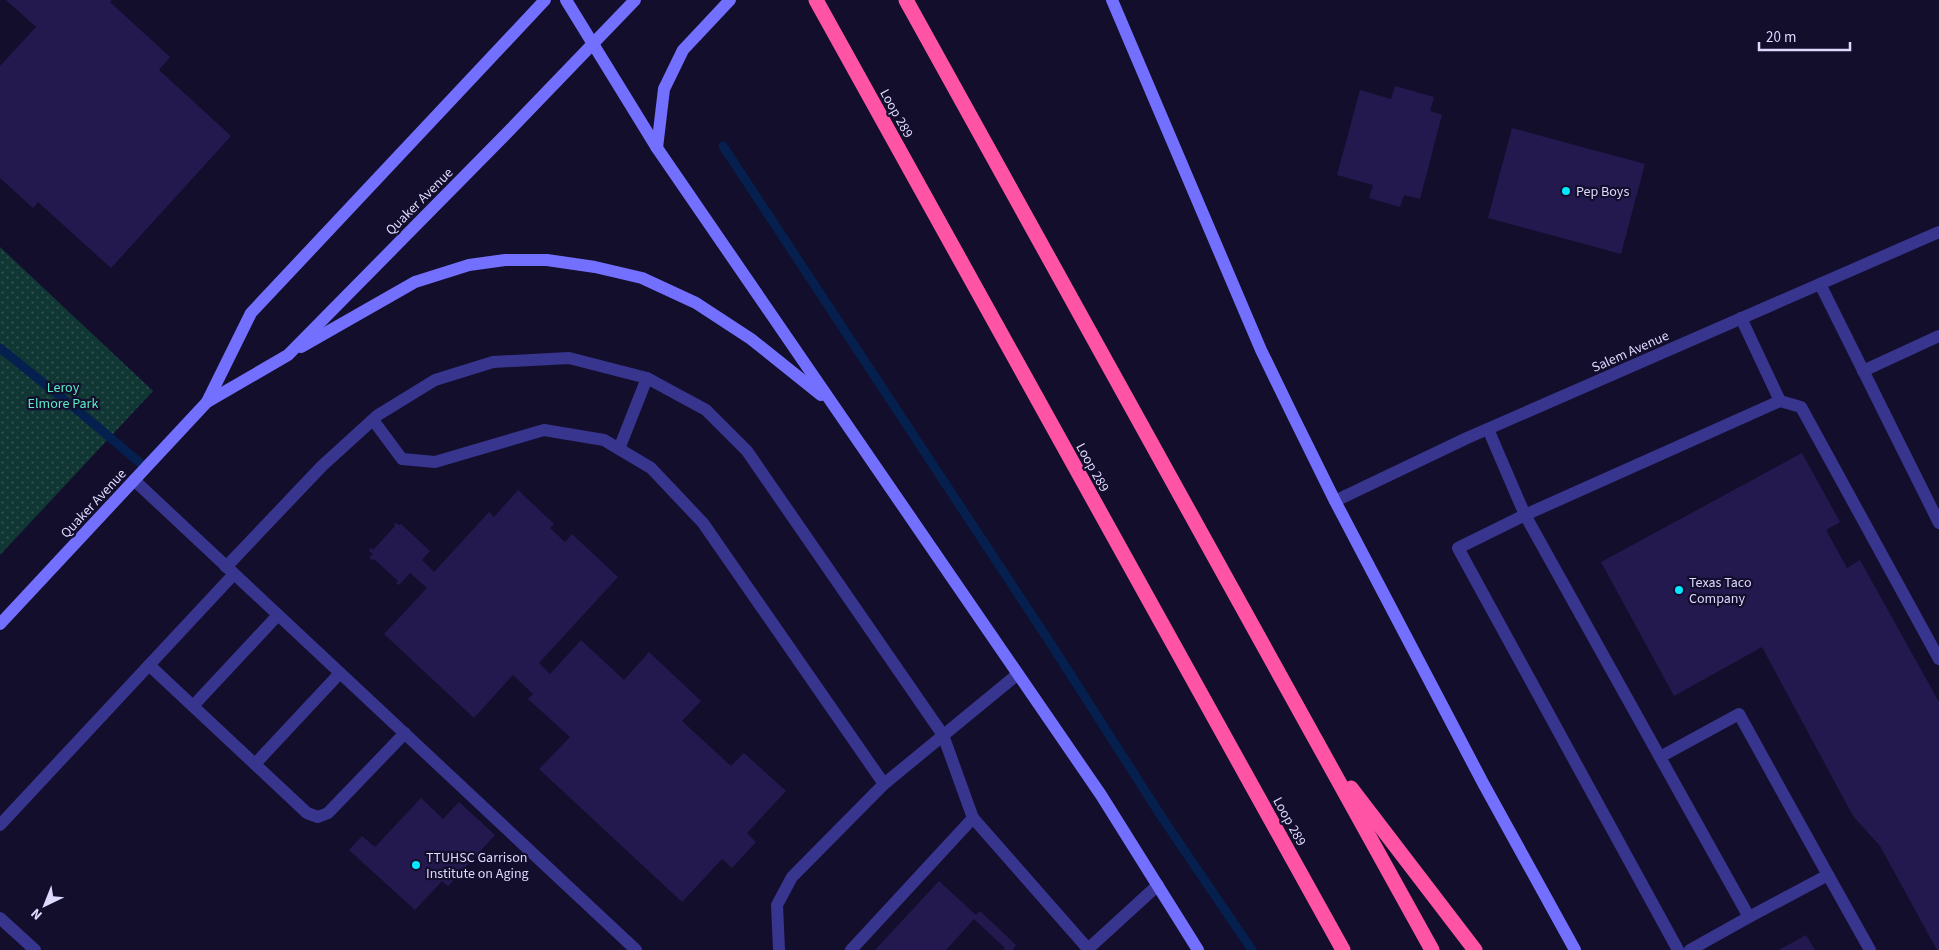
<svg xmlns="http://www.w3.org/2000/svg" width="1939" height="950" viewBox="0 0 1939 950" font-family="'Source Sans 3',sans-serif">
	<defs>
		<pattern id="park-dots" width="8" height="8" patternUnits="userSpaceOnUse" patternTransform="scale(1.25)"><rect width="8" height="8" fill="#113735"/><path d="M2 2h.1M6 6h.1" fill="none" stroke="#335353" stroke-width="1.8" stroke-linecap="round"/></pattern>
	</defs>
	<rect width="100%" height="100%" fill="#130e2c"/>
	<path fill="url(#park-dots)" d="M0,247L153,391L0,555Z"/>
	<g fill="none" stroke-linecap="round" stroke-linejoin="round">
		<g stroke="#05204e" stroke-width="9">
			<path d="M723,146L1051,644L1163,819L1252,950"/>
			<path d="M0,348L87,418L146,468"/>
		</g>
	</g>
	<g fill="#23194f">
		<path d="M6,0H112L110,2L170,57L159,70L231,136L111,268L38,202L33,208L0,178V66L36,27Z"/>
		<path d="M1395,86L1434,97L1430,111L1442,115L1420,199L1404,195L1400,207L1369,198L1373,185L1337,175L1360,90L1391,99Z"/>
		<path d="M1512,128L1645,164L1621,254L1488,218Z"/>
		<path d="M1802,453L1840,522L1826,530L1847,568L1860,560L1939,702V950H1937L1880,846L1853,816L1762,647L1674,696L1601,562Z"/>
		<path d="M518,490L554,524L550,528L565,542L572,534L618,577L539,663L550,674L581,640L624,680L649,652L701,701L682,721L731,766L744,753L786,791L747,833L756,842L732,868L722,859L682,902L539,769L570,737L528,699L533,694L513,675L474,718L384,634L427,588L410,573L399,585L396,583L398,581L374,559L372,560L369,557L373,554L369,551L371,548L373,550L395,526L394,524L396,523L399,525L401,524L430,551L422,560L434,572L489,512L494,517Z"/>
		<path d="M421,798L443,819L459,802L495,835L448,886L442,881L415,910L349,850L362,836L375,847Z"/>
		<path d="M939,881L976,915L980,911L1016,945L1013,949L1014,950H1003L1005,948L974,919L946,950H875Z"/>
		<path d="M1806,935L1815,950H1779Z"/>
	</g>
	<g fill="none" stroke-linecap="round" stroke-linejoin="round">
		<g stroke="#38358f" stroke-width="12">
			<path d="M1820,284L1939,523"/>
			<path d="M1741,318L1780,401"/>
			<path d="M1863,371L1939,336"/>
			<path d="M373,420L402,459L435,462L544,430L604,440L651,468L703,523L884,784"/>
			<path d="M1488,429L1525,515L1749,917L1828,875L1870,950"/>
			<path d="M619,449L647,378"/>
			<path d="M134,480L636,950"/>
			<path d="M226,567L322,466L378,415L435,380L493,362L569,358L647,378L706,410L747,451L943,735L973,818L1089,950"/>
			<path d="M149,665L307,813L318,817L328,813L405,733"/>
			<path d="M193,706L278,615"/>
			<path d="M1660,757L1739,714L1828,875"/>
			<path d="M255,764L340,673"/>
			<path d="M0,825L234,574"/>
			<path d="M0,918L35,950"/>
			<path d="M1088,949L1158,885"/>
			<path d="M779,950L777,905L792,877L884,784L1018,674"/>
			<path d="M851,950L973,818"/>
			<path d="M1678,950L1458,548L1525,515L1780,401L1801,407L1939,659"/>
			<path d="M1690,950L1749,917"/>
		</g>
		<path stroke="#38358f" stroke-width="12" d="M1335,501L1467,438L1939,232"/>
		<g stroke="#7370ff" stroke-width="12">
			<path d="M566,0L657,148L1101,795L1198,950"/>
			<path d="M1112,0L1261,350L1294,418L1335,501L1483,783L1575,950"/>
			<path d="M657,148L664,89L683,50L730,0"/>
			<path d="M301,347L415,282L469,265L505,260H547L595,267L642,278L696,303L751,339L821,395"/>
			<path d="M207,402L251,313L545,0"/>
			<path d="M0,624L207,402L288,355L505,135L635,0"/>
		</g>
		<g stroke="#ff54a6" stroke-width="15">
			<path d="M816,0L1343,950"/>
			<path d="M906,0L1432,950"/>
			<path d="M1351,788L1475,950"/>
		</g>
	</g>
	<g fill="#05e7ff" stroke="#130e2c" stroke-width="2">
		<circle cx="1566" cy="191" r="5"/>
		<circle cx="1679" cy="590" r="5"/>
		<circle cx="416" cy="865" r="5"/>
	</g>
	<g text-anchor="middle" stroke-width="4.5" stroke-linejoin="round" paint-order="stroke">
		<g font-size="14" fill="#ddd9ff" stroke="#130e2c">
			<text transform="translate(897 113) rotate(61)" y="5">Loop 289</text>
			<text transform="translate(419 201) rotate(-45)" y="5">Quaker Avenue</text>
			<text transform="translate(1630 351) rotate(-24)" y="5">Salem Avenue</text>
			<text transform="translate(1093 467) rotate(61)" y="5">Loop 289</text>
			<text transform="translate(93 503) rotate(-47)" y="5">Quaker Avenue</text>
			<text transform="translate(1290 821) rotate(61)" y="5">Loop 289</text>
		</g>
		<g font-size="14" fill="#ddd9ff" stroke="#130e2c" text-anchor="start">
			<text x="1576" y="196">Pep Boys</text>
			<text x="1689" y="587">Texas Taco<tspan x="1689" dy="16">Company</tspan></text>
			<text x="426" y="862">TTUHSC Garrison<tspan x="426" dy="16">Institute on Aging</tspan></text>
		</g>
		<g font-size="14" fill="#59ecc6" stroke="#130e2c">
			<text x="63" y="392">Leroy<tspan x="63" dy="16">Elmore Park</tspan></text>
		</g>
	</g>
	<g transform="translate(45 905) rotate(223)" stroke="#130e2c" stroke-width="4" paint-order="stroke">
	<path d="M0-4L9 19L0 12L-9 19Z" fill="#ddd9ff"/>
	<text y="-8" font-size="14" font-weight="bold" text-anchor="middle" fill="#ddd9ff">N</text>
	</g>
	<path d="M1759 42v8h91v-8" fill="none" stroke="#ddd9ff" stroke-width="2.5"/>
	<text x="1766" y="42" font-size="15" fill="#ddd9ff" stroke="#130e2c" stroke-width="4" paint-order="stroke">20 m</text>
</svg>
